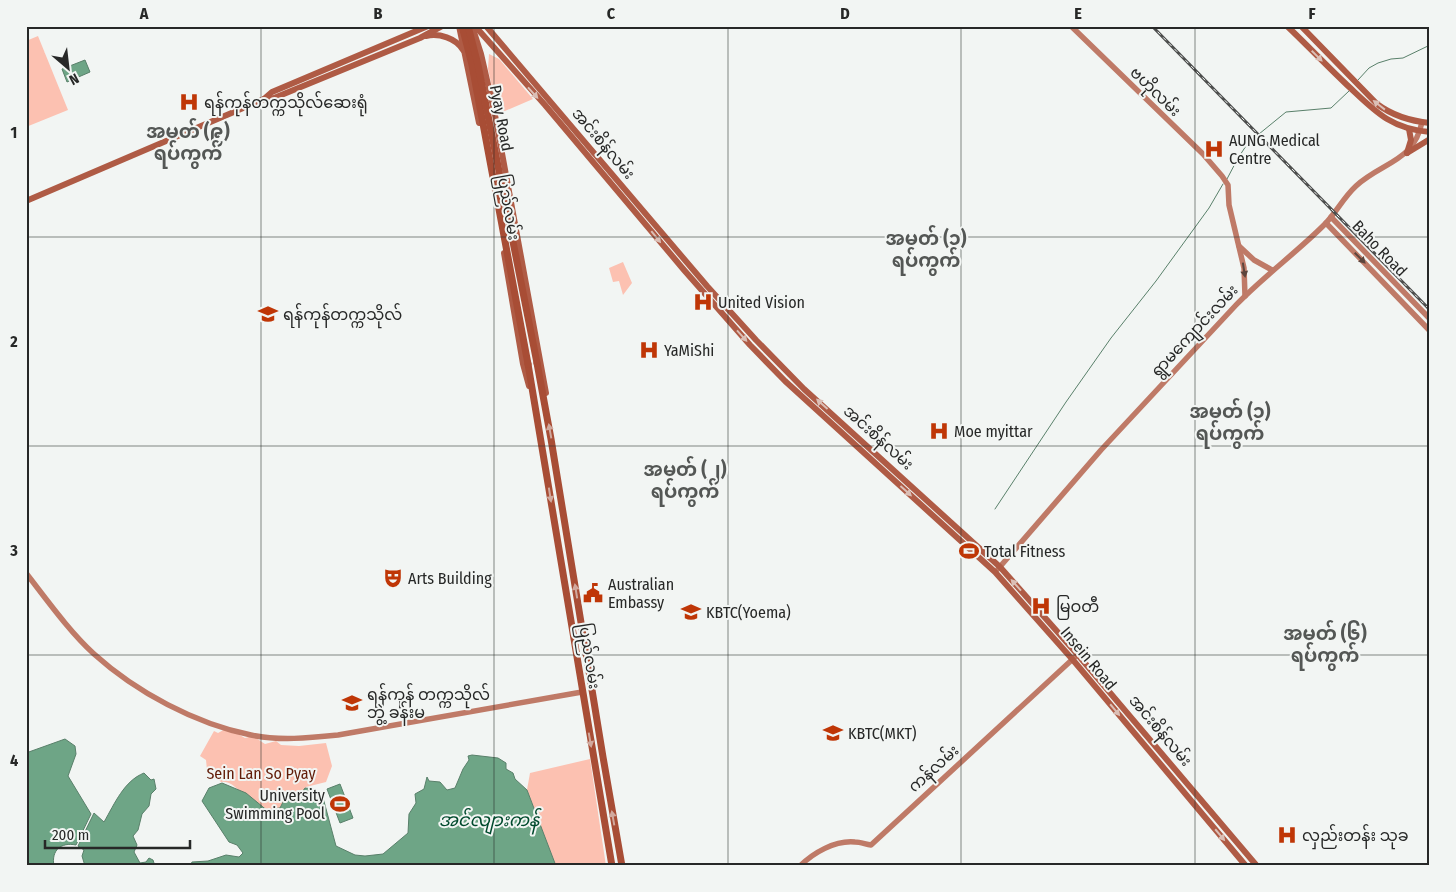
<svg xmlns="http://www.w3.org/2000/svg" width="1456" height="892" viewBox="0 0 1456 892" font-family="'Fira Sans Condensed','Noto Sans Myanmar',sans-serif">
	<rect width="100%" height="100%" fill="#f2f5f3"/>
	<g fill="#fcc1b1">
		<path d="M38,36L68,110L26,127V41Z"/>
		<path d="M489,54L499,59L533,99L498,114L488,69Z"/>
		<path d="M623,262L632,283L623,295L619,281L613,282L609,268Z"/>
		<path d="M227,728L245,738L253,736L265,744L276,741L281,745L299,746L326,743L332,766L326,782L306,787L301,794H298L300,798L274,842C265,828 239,777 221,782L207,770L206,760L200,756L214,731L218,733Z"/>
		<path d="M590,759L606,866H556L527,790L530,773Z"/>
	</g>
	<g fill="#6ea586" stroke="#59806a">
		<path d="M85,60L90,72L67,82L62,69Z"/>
		<path d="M65,739L75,746L76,754L68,776L91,814L76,845C61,842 51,850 54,866H26V753Z"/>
		<path d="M472,755L498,758L506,763V769L513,773L515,779L527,790L556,866H190L192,862L208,861L226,855L239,857L243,853L237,845L229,842L202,801L209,788L222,783L246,793L269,812L272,809L280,808L285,798L300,795L305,788L314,789L322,794L336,846L355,855L365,856L383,854L408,833L409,814L416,803L415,794L424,789L427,777L429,781L440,782L447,790L455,788L463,769L469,760L468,756Z"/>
		<path d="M144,773L151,780L154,779L156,789L151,794L149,806L142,814L138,830L133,836L137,845L134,852L140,863L146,862L149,858L153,860L155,866H85L82,856L84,850L78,846L94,813L104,822C115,803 124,781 144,773Z"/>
		<path d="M340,784L353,818L340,823L327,789Z"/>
	</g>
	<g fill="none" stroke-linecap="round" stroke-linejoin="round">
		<g stroke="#59806a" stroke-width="1">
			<path d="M1358,80L1369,68L1378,63L1391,59L1403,58L1430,45"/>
			<path d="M1227,179L1238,158L1248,143L1286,112L1331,108L1349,91"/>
			<path d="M995,509L1066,402L1111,338L1156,281L1209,208L1223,184"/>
		</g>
		<g stroke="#bf7a67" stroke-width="5.5">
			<path d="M1071,26L1203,154L1222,176L1228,185L1229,205L1244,268L1245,296"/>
			<path d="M1331,217L1430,319"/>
			<path d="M1326,223L1430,331"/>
			<path d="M1239,246L1254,260L1272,270"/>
			<path d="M998,569L1101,450L1236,305C1264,276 1296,253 1324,225C1336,213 1343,198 1356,186C1382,162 1414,162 1422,122"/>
			<path d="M26,573C47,600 69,631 94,654C136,692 196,724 251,735C279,741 309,738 338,735L582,692"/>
			<path d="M800,866C813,853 835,840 855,842C860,842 865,844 871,845L1075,657"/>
		</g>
		<g stroke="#af5b45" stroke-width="6">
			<path d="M459,26L479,123"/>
			<path d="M472,26L481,54L495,115L546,393"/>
			<path d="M475,26L545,105L684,270L750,345L785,381L995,572L1073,660L1246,866"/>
			<path d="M486,26L707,286L756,340L804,389L1000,567L1078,655L1257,866"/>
			<path d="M1287,26C1307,45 1326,65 1345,83C1373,109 1389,129 1430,132"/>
			<path d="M1301,26L1377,104C1393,116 1410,121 1430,123"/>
			<path d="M426,36C439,33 456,38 463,50"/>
			<path d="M264,99L272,92L428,26"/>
			<path d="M1407,153L1430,139"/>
			<path d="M1407,153L1411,140L1409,129"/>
			<path d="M26,201L264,99L274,98L420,38L442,26"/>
			<path d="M504,253L523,364L529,386"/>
		</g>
		<g stroke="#a84d35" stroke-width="7">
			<path d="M537,363L551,439L603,757L622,866"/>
			<path d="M528,364L612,866"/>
		</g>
		<defs>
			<path id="rail" d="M1152,26L1430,310"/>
		</defs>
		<use href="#rail" stroke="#4c4d4c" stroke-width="3"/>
		<use href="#rail" stroke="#f2f5f3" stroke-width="1" stroke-dasharray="4" stroke-linecap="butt"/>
		<g stroke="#a84d35" stroke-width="7">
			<path d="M462,26L472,65L528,364"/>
			<path d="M468,26L478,65L537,363"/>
		</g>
	</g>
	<defs><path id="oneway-solid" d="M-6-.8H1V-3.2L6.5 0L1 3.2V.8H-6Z" transform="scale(1.25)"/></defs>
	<g fill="#dbbfb6">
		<use href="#oneway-solid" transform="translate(1317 56) rotate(45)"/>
		<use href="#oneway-solid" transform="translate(533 93) rotate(48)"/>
		<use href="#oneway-solid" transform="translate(1379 105) rotate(-142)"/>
		<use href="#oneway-solid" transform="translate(656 237) rotate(51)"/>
		<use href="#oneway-solid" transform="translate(742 336) rotate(48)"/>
		<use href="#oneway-solid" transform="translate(822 404) rotate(-138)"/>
		<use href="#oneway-solid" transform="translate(906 491) rotate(42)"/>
		<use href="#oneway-solid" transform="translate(1016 585) rotate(-132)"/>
		<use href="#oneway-solid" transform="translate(1115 710) rotate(50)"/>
		<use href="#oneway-solid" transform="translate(1220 835) rotate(50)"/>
	</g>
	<g fill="#5c453d">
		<use href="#oneway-solid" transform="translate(1360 258) rotate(45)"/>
		<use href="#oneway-solid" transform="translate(1244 270) rotate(81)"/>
	</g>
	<g fill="#d1a99e">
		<use href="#oneway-solid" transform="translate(550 431) rotate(-100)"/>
		<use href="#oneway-solid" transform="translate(550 495) rotate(81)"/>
		<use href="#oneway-solid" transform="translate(576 591) rotate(-99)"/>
		<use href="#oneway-solid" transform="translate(590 740) rotate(80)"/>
		<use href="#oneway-solid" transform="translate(613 818) rotate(-100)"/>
	</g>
	<path fill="none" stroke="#272827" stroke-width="1" stroke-opacity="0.55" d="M261,26V866M494,26V866M728,26V866M961,26V866M1195,26V866M26,237H1430M26,446H1430M26,655H1430"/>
	<defs>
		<symbol id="hospital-bare" viewBox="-9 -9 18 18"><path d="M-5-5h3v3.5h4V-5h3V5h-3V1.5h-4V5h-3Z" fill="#bf3606" stroke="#f2f5f3" stroke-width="2.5" paint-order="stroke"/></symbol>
		<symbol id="university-bare" viewBox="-9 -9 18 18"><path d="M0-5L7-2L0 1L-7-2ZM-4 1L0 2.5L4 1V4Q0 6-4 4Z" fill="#bf3606" stroke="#f2f5f3" stroke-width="2.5" paint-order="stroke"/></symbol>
		<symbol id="stadium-bare" viewBox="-9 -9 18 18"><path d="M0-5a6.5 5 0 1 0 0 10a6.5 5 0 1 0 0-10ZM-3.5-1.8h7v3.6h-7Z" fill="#bf3606" stroke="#f2f5f3" stroke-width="2.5" paint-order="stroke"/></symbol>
		<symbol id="theatre-bare" viewBox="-9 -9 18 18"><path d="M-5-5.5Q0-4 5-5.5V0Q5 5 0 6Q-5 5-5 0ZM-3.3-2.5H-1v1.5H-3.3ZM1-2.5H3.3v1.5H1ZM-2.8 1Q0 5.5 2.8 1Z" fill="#bf3606" stroke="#f2f5f3" stroke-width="2.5" paint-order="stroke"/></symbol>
		<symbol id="civic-bare" viewBox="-9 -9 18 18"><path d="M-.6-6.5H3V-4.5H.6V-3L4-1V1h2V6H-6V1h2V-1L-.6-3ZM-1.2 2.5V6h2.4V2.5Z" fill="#bf3606" stroke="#f2f5f3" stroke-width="2.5" paint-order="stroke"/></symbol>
	</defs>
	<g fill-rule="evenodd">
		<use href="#hospital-bare" x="175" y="88" width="28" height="28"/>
		<use href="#hospital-bare" x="1200" y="135" width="28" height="28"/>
		<use href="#hospital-bare" x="689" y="288" width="28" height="28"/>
		<use href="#university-bare" x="254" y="300" width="28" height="28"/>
		<use href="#hospital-bare" x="635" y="336" width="28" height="28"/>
		<use href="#hospital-bare" x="925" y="417" width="28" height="28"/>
		<use href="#stadium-bare" x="955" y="537" width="28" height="28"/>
		<use href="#theatre-bare" x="379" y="564" width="28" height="28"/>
		<use href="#civic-bare" x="579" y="579" width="28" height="28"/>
		<use href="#hospital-bare" x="1027" y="592" width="28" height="28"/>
		<use href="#university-bare" x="677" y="598" width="28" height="28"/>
		<use href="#university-bare" x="338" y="689" width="28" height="28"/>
		<use href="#university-bare" x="819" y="719" width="28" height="28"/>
		<use href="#stadium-bare" x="326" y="790" width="28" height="28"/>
		<use href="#hospital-bare" x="1273" y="821" width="28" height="28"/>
	</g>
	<g text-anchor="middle" stroke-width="4" stroke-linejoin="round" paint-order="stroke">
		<g font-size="16" fill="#272827" stroke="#f2f5f3">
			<text transform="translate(1156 91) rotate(44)" y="6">ဗဟိုလမ်း</text>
			<text transform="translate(502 118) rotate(79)" y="6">Pyay Road</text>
			<text transform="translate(604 143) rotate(50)" y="6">အင်းစိန်လမ်း</text>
			<text transform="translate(509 207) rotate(80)" y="6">ပြည်လမ်း</text>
			<text transform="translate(1380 248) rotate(46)" y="6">Baho Road</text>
			<text transform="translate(1194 330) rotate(-47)" y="6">ရွာမကျောင်းလမ်း</text>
			<text transform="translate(879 437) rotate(42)" y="6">အင်းစိန်လမ်း</text>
			<text transform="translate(590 656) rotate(81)" y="6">ပြည်လမ်း</text>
			<text transform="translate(1089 658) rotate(50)" y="6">Insein Road</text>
			<text transform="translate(1161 730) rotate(50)" y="6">အင်းစိန်လမ်း</text>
			<text transform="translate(933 768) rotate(-42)" y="6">ကန်လမ်း</text>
		</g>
		<g font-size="16" fill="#272827" stroke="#f2f5f3" text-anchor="start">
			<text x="204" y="108">ရန်ကုန်တက္ကသိုလ်ဆေးရုံ</text>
			<text x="1229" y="146">AUNG Medical<tspan x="1229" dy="18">Centre</tspan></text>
			<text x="718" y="308">United Vision</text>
			<text x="283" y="320">ရန်ကုန်တက္ကသိုလ်</text>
			<text x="664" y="356">YaMiShi</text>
			<text x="954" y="437">Moe myittar</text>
			<text x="984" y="557">Total Fitness</text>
			<text x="408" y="584">Arts Building</text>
			<text x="608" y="590">Australian<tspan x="608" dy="18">Embassy</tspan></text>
			<text x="1056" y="612">မြဝတီ</text>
			<text x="706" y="618">KBTC(Yoema)</text>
			<text x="367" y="700">ရန်ကုန် တက္ကသိုလ်<tspan x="367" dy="18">ဘွဲ့ ခန်းမ</tspan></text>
			<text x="848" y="739">KBTC(MKT)</text>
			<text x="325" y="801" text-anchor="end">University<tspan x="325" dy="18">Swimming Pool</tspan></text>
			<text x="1302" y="841">လှည်းတန်း သုခ</text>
		</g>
		<g font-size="16" fill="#611c08" stroke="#f2f5f3">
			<text x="261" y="779">Sein Lan So Pyay</text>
		</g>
		<g font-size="18" font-style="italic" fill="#004a2d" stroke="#f2f5f3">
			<text x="489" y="826">အင်လျားကန်</text>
		</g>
		<g font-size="19" font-weight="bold" fill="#545755" stroke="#f2f5f3">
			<text x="188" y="138">အမှတ် (၉)<tspan x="188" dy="22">ရပ်ကွက်</tspan></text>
			<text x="926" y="245">အမှတ် (၁)<tspan x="926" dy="22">ရပ်ကွက်</tspan></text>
			<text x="1230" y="418">အမှတ် (၁)<tspan x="1230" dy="22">ရပ်ကွက်</tspan></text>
			<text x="685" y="476">အမှတ် (၂)<tspan x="685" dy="22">ရပ်ကွက်</tspan></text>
			<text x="1325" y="640">အမှတ် (၆)<tspan x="1325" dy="22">ရပ်ကွက်</tspan></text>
		</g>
	</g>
	<rect width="1456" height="892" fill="none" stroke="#f2f5f3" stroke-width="55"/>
	<g transform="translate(68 68) rotate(152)" stroke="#f2f5f3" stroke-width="4" paint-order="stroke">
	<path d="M0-4L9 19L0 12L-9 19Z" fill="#272827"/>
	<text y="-8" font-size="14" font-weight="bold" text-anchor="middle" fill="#272827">N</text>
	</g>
	<path d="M45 840v8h145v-8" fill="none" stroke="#272827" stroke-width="2.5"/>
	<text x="52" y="840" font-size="15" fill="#272827" stroke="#f2f5f3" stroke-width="4" paint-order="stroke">200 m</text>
	<rect x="28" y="28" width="1400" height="836" fill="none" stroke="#272827" stroke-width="2"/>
	<g font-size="16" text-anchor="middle" font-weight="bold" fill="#272827">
		<text x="144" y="19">A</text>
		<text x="378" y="19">B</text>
		<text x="611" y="19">C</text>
		<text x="845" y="19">D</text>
		<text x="1078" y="19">E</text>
		<text x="1312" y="19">F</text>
		<text x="14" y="138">1</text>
		<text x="14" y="347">2</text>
		<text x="14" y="556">3</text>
		<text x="14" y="766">4</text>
	</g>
</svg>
